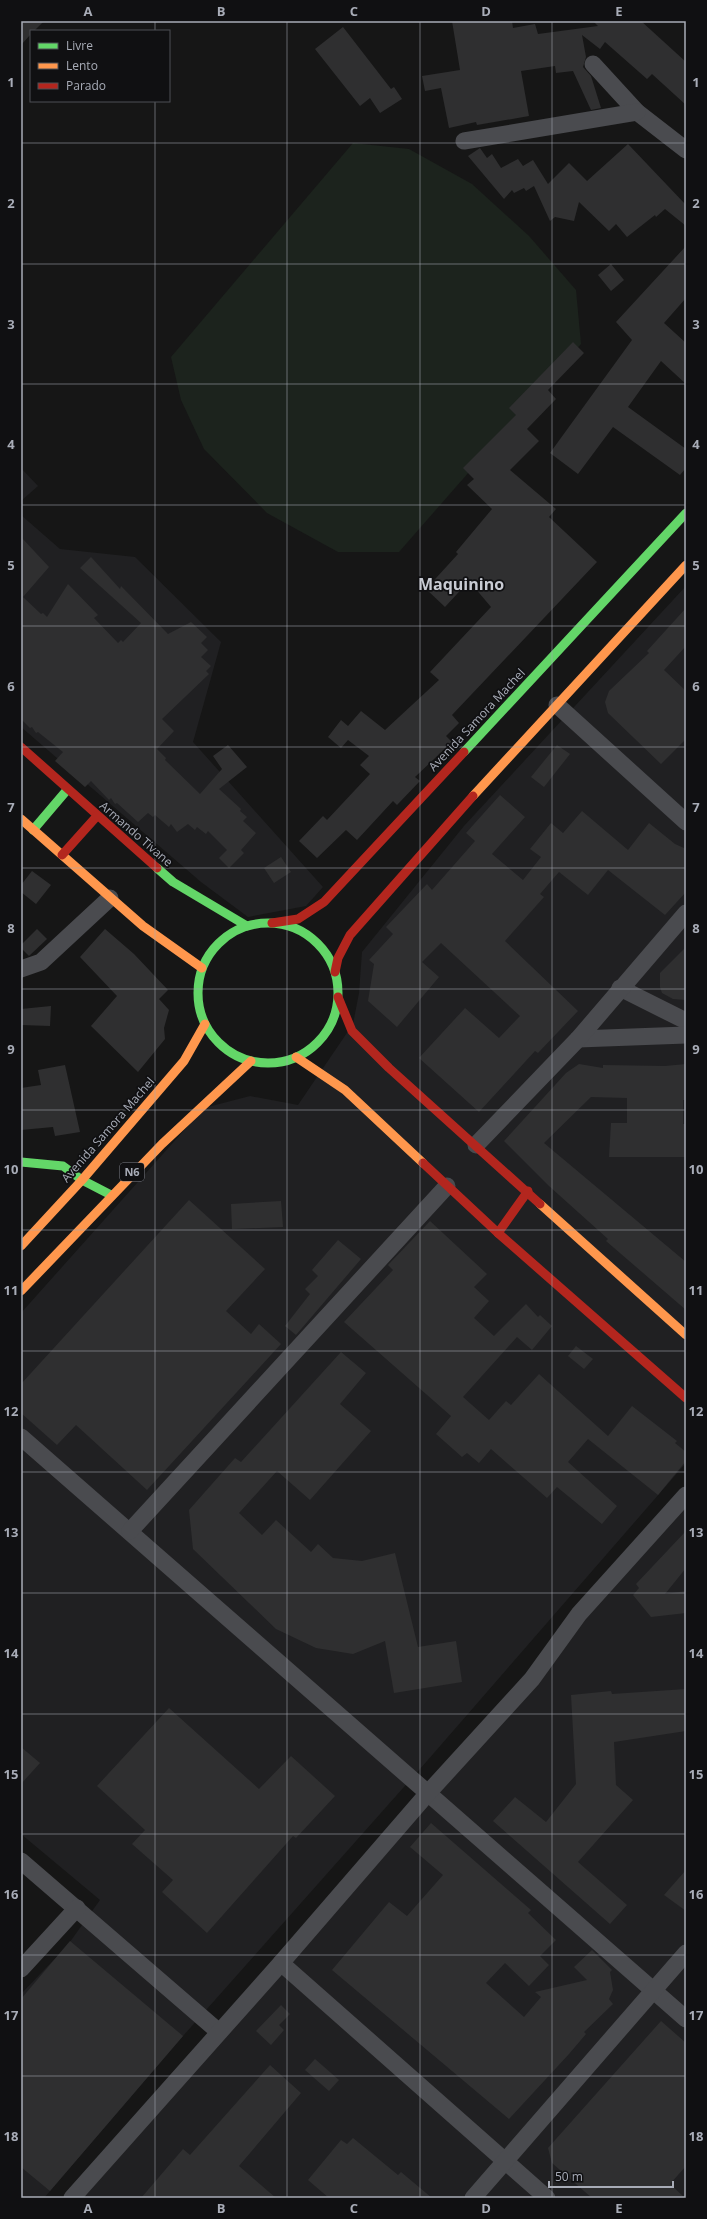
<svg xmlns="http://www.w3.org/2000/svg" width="707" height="2219" viewBox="0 0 707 2219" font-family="'Open Sans',sans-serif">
	<rect width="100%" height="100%" fill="#161616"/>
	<g fill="#202022">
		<path d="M21,468L38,486L21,501Z"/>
		<path d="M21,515L60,549L135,557L221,642L193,742L323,887L306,906L248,917L201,882L21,727Z"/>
		<path d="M686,586V1463L427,1761L183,2036L44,2198H21V1994L67,1946L100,1900L21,1834V1313L204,1108L250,1096L298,1105L353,1024L359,993L362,952L464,826Z"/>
		<path d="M686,1503V2198H79Z"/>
	</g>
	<path fill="#1c231d" d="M353,143L409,149L472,184L529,236L576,290L581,344L399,552H338L267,513L204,449L181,400L171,357Z"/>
	<g fill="#2f2f30">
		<path d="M21,21H44L34,31H31V34L21,45Z"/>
		<path d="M452,21H512L513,28L535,24L538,34L598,26L593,21H641L686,62V105L652,74L647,79L605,42L600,49L582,35L586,57L583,67L591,76L601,108L591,110L573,71L556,73L555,66L521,71L529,116L477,125L476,122L449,128L441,88L425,91L422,76L460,70Z"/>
		<path d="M343,27L391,89L394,87L402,99L380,113L370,98L360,106L315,49Z"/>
		<path d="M628,144L686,205V226L665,209L656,217L655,215L627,237L616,224L609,231L579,202L574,221L555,217L550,221L534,186L526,191L524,188L514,193L512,190L504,199L468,156L480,148L487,158L492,154L501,168L518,159L523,166L533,160L548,184L569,163L587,181Z"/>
		<path d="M686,246V298L664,323L686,343V384L661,361L628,407L686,449V468L680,475L613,427L578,474L550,453L632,340L616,322Z"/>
		<path d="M611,264L624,280L611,291L598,275Z"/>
		<path d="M573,342L584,353L548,390L556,399L527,429L539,441L510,470L556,509L549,517L597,562L452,715L459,723L446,736L452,742L415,777L420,781L397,805L393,801L357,840L346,830L317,858L299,841L323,816L327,820L370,774L360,765L369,756L348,740L341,748L328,737L341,720L348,726L361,711L385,730L439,680L430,672L491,607L469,581L445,607L426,589L458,554L456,552L492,509L467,485L474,479L463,468L516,415L509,408Z"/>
		<path d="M21,537L49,567L23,597L41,614L43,613L47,617L68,584L98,615L94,618L118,643L121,640L123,642L141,623L80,568L91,557L120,589L121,586L168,634L191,622L207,637L201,643L208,650L201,657L211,666L206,671L209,674L162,719L174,731L157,749L166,758L165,760L200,794L222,769L213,756L228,745L247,767L219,789L241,809L240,811L247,817L243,821L256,833L241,850L244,853L229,868L219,858L227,850L208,831L206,834L197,827L195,830L188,824L177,832L171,824L169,827L155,815L153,817L148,813L138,822L117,803L115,804L111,798L109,800L91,781L85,787L55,761L63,752L38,732L36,733L32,727L30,728L21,719Z"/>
		<path d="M686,608V646L664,670L686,691V739L661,764L608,713L605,702L609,691L649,653L647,651Z"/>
		<path d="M557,745L570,754L544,787L531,777Z"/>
		<path d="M500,795L525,817L492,854L523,880L541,857L530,849L551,823L563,833L582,811L628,850L649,823L675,844L684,848L686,851V892L665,915L608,870L588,895L559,872L540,894L544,897L505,941L578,1011L538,1053L535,1051L479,1112L419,1058L465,1008L499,1038L520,1016L441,943L422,962L439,977L397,1027L368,1001L374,964L369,960L393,934L386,927L427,884L432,890L475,841L466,833Z"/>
		<path d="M281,857L291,872L274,883L264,868Z"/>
		<path d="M32,871L51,885L36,904L21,892V885Z"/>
		<path d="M37,929L47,939L29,956L21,948V945Z"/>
		<path d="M105,929L134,954L168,990L159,999L169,1010L164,1028L165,1039L138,1072L91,1026L117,996L80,957Z"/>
		<path d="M686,947V1000L673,999L662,993L660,987V973Z"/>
		<path d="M51,1006L50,1026L21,1025V1009Z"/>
		<path d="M579,1064L603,1068V1065L665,1066L686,1064V1100H683V1124H686V1157H609L611,1123H627V1098L591,1097L544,1143L686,1262V1310L606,1241L608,1239L549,1186L504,1141L566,1073Z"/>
		<path d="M65,1065L80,1132L55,1136L53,1127L21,1130V1088L41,1085L38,1070Z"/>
		<path d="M189,1200L265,1269L226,1311L251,1334L259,1324L281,1344L147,1490L76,1425L57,1445L21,1413V1384Z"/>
		<path d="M281,1201L283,1227L232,1229L231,1204Z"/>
		<path d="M430,1221L487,1274L474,1287L489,1301L474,1318L494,1336L526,1304L538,1317L540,1315L552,1326L532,1350L517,1337L463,1397L489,1420L506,1401L511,1405L539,1374L608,1436L632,1406L677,1441L675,1443L686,1452V1461L658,1495L588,1439L568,1462L617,1506L602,1524L557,1487L547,1498L491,1449L479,1463L467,1453L462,1457L436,1434L451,1416L344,1322L393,1270L388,1265Z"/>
		<path d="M338,1240L361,1259L296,1335L285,1326L310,1294L305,1289L318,1276L312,1270Z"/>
		<path d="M576,1346L593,1359L584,1369L568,1356Z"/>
		<path d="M341,1352L366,1373L340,1404L371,1431L310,1500L277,1471L239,1513L262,1535L276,1520L311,1552L318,1544L333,1558L362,1561L395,1553L418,1647L456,1641L462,1682L394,1693L385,1641L353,1654L316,1648L276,1629L193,1549L189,1510L235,1458L241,1462Z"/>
		<path d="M686,1531V1568L665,1594L686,1591V1613L651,1617L633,1595L639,1588L636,1584Z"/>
		<path d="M686,1689V1731L614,1742L616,1785L633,1800L578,1862L627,1905L610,1924L493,1821L515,1797L546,1822L576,1784L571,1695L611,1691L612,1694Z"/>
		<path d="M169,1708L259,1789L291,1756L335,1796L296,1838L293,1836L207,1933L162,1892L173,1880L132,1844L145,1830L97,1786Z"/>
		<path d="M21,1747L40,1763L21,1784Z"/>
		<path d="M431,1823L531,1910L528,1913L556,1940L540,1956L549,1965L529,1986L505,1963L486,1983L524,2017L541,1997L535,1992L587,1980L574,1967L592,1950L612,1970L610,1972L613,1990L609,1999L613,2004L584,2032L586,2034L569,2054L509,2119L332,1970L389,1902L407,1916L443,1875L410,1847Z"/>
		<path d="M686,1870V1911L664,1895Z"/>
		<path d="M70,1941L183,2036L50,2191L21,2167V1999Z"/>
		<path d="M281,2005L290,2014L279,2025L284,2030L271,2045L256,2031Z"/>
		<path d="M661,2021L686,2043V2166L670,2184L685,2198H592L552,2163L548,2148Z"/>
		<path d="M315,2059L339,2080L329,2091L305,2070Z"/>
		<path d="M270,2065L301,2093L239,2166L276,2198H141L183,2149L190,2155Z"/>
		<path d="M353,2138L398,2175L401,2172L432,2198H329L308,2180L341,2140L347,2144Z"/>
	</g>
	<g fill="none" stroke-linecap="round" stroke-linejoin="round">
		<g stroke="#4a4b4f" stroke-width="17">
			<path d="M593,64L637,112L686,150"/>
			<path d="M464,141L637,112"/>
			<path d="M557,705L686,822"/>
			<path d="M21,969L41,962L110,898"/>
			<path d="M620,988L686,1021"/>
			<path d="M578,1039L686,1035"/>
			<path d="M476,1145L578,1039L686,913"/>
			<path d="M21,1437L686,2019"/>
			<path d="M130,1531L447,1186"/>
			<path d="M21,1861L219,2032"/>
			<path d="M281,1963L547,2198"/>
			<path d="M21,1969L77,1908"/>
			<path d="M72,2198L281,1963L428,1793L532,1679L579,1614L686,1495"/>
			<path d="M473,2198L686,1953"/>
		</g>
		<g stroke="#63d668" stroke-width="9">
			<path d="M464,752L686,513"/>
			<path d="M33,830L67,790"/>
			<path d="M157,868L173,882L247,926"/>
			<circle cx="268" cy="993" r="70"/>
			<path d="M21,1162L63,1166L82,1180L111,1195"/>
		</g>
		<g stroke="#ff974d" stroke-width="9">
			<path d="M473,796L686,565"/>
			<path d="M21,819L143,926L202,968"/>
			<path d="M296,1057L345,1090L423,1163"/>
			<path d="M540,1204L686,1335"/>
			<path d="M21,1246L82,1180L184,1061L205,1024"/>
			<path d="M21,1291L162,1144L251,1061"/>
		</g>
		<g stroke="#b3261e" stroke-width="9">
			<path d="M21,747L157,868"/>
			<path d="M62,855L97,816"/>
			<path d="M272,923L298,919L324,902L464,752"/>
			<path d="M335,972L338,958L350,935L473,796"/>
			<path d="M338,997L352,1031L389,1068L540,1204"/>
			<path d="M423,1163L498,1233L686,1398"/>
			<path d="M498,1233L528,1191"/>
		</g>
	</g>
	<path fill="none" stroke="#a8acb7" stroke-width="1" stroke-opacity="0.55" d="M155,21V31M287,21V2198M420,21V2198M552,21V2198M155,101V2198M21,143H686M21,264H686M21,384H686M21,505H686M21,626H686M21,747H686M21,868H686M21,989H686M21,1110H686M21,1230H686M21,1351H686M21,1472H686M21,1593H686M21,1714H686M21,1834H686M21,1955H686M21,2076H686"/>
	<g text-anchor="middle" stroke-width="3.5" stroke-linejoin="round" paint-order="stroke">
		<rect fill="#101012" stroke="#7a7d86" stroke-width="1" x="120" y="1163" width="24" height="18" rx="3"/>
		<g font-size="11" font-weight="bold" fill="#a8acb7">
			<text x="132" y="1176">N6</text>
		</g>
		<g font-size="12" fill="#a8acb7" stroke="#101012">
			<text transform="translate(477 720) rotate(-47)" y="4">Avenida Samora Machel</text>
			<text transform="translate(136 834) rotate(41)" y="4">Armando Tivane</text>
			<text transform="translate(108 1130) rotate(-49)" y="4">Avenida Samora Machel</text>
		</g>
		<g font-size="16" font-weight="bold" fill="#c8cbd3" stroke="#101012">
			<text x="461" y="590">Maquinino</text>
		</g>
	</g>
	<rect width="707" height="2219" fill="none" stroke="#101012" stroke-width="44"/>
	<rect x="30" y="30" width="140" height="72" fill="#101012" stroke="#4d4e54"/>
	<rect x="38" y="43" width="20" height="6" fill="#63d668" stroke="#4d4e54"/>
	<text x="66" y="50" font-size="12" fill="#a8acb7">Livre</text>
	<rect x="38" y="63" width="20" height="6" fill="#ff974d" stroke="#4d4e54"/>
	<text x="66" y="70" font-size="12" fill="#a8acb7">Lento</text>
	<rect x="38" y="83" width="20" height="6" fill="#b3261e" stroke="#4d4e54"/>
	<text x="66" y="90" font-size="12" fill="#a8acb7">Parado</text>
	<path d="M549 2181v6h124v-6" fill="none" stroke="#a8acb7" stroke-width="2"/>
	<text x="555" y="2181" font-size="12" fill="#a8acb7" stroke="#101012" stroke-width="3" paint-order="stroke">50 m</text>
	<rect x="22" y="22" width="663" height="2175" fill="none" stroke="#a8acb7" stroke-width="1.5"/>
	<g font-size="13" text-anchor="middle" font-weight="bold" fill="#a8acb7">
		<text x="88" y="16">A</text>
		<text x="221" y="16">B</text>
		<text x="354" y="16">C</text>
		<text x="486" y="16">D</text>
		<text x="619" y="16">E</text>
		<text x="11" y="87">1</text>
		<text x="696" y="87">1</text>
		<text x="11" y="208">2</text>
		<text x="696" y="208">2</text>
		<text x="11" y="329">3</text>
		<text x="696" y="329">3</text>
		<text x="11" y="449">4</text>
		<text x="696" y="449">4</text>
		<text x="11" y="570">5</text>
		<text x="696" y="570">5</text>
		<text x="11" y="691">6</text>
		<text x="696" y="691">6</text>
		<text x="11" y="812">7</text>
		<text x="696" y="812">7</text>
		<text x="11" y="933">8</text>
		<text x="696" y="933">8</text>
		<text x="11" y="1054">9</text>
		<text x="696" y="1054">9</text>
		<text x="11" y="1174">10</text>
		<text x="696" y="1174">10</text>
		<text x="11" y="1295">11</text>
		<text x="696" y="1295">11</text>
		<text x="11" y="1416">12</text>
		<text x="696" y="1416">12</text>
		<text x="11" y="1537">13</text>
		<text x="696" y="1537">13</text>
		<text x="11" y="1658">14</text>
		<text x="696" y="1658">14</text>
		<text x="11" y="1779">15</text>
		<text x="696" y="1779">15</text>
		<text x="11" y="1899">16</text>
		<text x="696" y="1899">16</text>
		<text x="11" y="2020">17</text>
		<text x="696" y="2020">17</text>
		<text x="11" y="2141">18</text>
		<text x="696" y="2141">18</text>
		<text x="88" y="2213">A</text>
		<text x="221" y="2213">B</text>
		<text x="354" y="2213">C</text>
		<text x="486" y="2213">D</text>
		<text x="619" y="2213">E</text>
	</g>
</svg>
